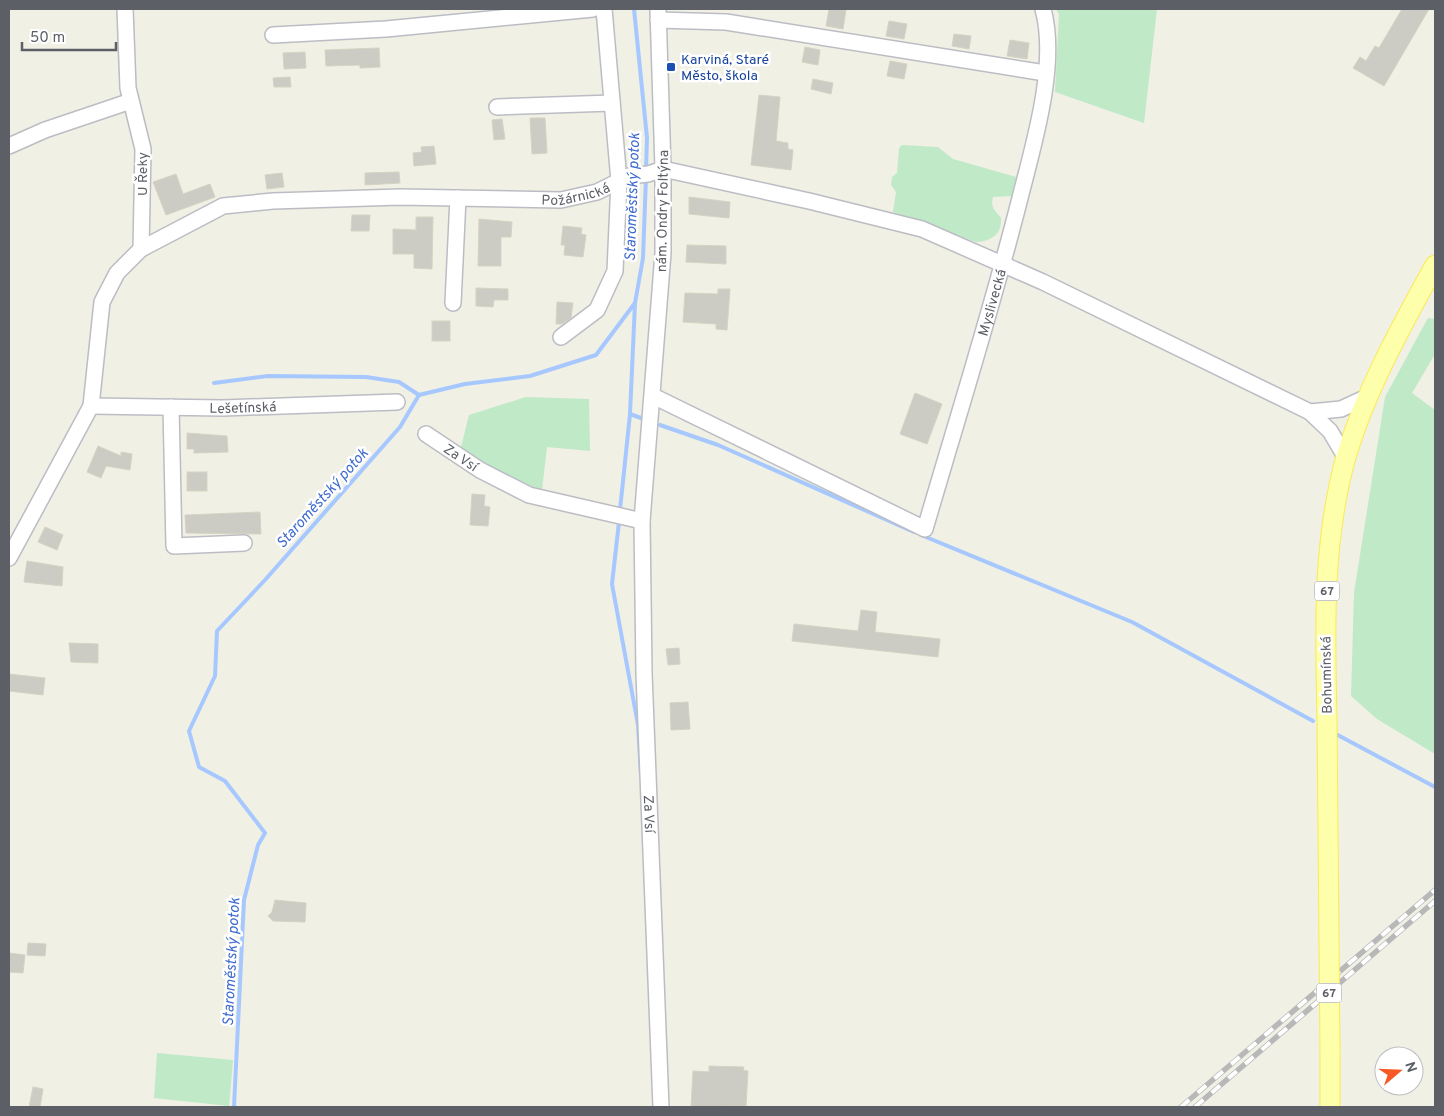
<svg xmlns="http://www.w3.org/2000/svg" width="1444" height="1116" viewBox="0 0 1444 1116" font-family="Overpass,sans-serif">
	<rect width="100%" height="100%" fill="#f0f0e5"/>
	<g fill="#bfe9c7">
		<path d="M1056,9H1157L1144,123L1055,92L1059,14Z"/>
		<path d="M902,145L938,147L953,159L1020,178L1013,196L993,197C990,207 995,210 1001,218C1002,234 992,241 976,242L893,212L896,192L891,185L892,177L897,173L899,148Z"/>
		<path d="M1428,318L1435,319V354L1412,393L1435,410V754L1377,719L1351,696L1354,593L1385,397Z"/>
		<path d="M526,397L589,399L590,451L547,447L542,490L485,470L460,451L469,415Z"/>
		<path d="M157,1053L233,1060L229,1106L154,1098Z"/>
	</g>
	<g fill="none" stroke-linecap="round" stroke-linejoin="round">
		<g stroke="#a6c8ff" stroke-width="4">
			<path d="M634,9L647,138L646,170"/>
			<path d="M635,303L630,414L641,418"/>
			<path d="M214,383L268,376L366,377L399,382L419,395"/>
			<path d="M660,425L718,445L914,532"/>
			<path d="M620,510L630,414"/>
			<path d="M619,522L612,584L638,725L641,775"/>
			<path d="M921,535L1132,622L1313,721"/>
			<path d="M1334,733L1435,787"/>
			<path d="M234,1107L244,900L258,845L265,833L225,781L199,767L189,731L215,676L217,631L265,580L400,427L419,395L465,384L530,376L596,355L635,303L643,258L646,177"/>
		</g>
	</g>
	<g fill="#cdccc4" stroke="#d5d3c2">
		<path d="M829,9L846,10L843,29L826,26Z"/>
		<path d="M1402,9H1429L1384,86L1353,68L1360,57L1366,61L1375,46L1379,48Z"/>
		<path d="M889,21L907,24L904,39L886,36Z"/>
		<path d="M954,34L971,36L969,49L952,46Z"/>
		<path d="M1010,40L1029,43L1027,59L1007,56Z"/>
		<path d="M805,47L820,50L818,65L802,62Z"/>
		<path d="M379,48L380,67L360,68V65L326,66L325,50Z"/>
		<path d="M305,52L306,68L284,69L283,53Z"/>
		<path d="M890,61L907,64L904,79L887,76Z"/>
		<path d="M290,77L291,87H274L273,78Z"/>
		<path d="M813,79L833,83L831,94L811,89Z"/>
		<path d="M759,95L780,97L776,141L788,143V149L793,150L791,170L751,165Z"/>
		<path d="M530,118H545L547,153L532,154Z"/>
		<path d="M502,119L505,139L494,140L492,120Z"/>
		<path d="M434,146L436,164L414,166L413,153L422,152L421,147Z"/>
		<path d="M399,172L400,183L365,185V173Z"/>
		<path d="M282,173L284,187L267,189L265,175Z"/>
		<path d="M176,174L183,194L210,184L215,197L166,215L153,182Z"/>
		<path d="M689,197L730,202L729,218L689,214Z"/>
		<path d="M352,215H370L369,231H351Z"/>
		<path d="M416,217H433L432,269L414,268V254H393V229L416,230Z"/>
		<path d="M479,219L512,222L511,237H501V266H478Z"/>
		<path d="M563,226L582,228L581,234L586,235L583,257L564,255L565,245H561Z"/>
		<path d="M687,245L726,246V264L686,262Z"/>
		<path d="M476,288L508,289V300H494L493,307L476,306Z"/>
		<path d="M718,289H730L727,330L716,329V324L683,322L685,293L718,294Z"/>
		<path d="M557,302L573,303L571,318L562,324H556Z"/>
		<rect x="432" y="321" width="18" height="20"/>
		<path d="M915,393L942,404L927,444L900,434Z"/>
		<path d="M187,433L227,436L228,452L194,453V449H187Z"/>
		<path d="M98,446L121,456V452L132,454L130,470L106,466L101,478L87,472Z"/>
		<rect x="187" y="472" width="20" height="19"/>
		<path d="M472,494L485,495L484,506L490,507L488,526L470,525Z"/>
		<path d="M260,512L261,534L186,533L185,515Z"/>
		<path d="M45,527L63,535L57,550L38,542Z"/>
		<path d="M27,561L63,567L62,586L24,582Z"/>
		<path d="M861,610L877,612L875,632L940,639L938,657L792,641L794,624L858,631Z"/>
		<path d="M69,643L98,644V663L71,662Z"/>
		<path d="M679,648L680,664L668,665L666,649Z"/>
		<path d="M9,674L45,678L43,695L9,691Z"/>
		<path d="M688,702L690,729L671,730L670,703Z"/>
		<path d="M275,900L306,903L305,922L273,921L268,916L272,912Z"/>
		<path d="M28,943L46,944L45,956L27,955Z"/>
		<path d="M9,953L25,955L23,973L9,972Z"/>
		<path d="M709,1066L744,1067L743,1070L748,1071L746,1106L691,1107L693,1071L709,1072Z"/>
		<path d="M33,1087L43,1089L40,1107H29Z"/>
	</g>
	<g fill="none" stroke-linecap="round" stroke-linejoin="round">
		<defs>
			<g id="minor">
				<path d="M125,9L128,88L143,149L141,249"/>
				<path id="s1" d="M658,9L663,169V253L642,521L644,673L661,1107"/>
				<path d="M658,20L726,22L1045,73"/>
				<path d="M273,35L386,29L593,9"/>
				<path d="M497,107L612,103"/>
				<path d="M9,146L45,130L131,101"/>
				<path d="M453,303L458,198"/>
				<path d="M561,337L597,310L615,271L619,181L604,9"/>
				<path id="s2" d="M653,396L925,529C957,419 992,309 1020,198C1034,143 1058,64 1043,9"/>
				<path id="s3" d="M91,406L223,408L397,402"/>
				<path d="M171,407L174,546L244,543"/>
				<path d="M1310,412L1330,431L1346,458"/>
				<path id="s4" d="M426,434L480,470L529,495L642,521"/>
				<path id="s5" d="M9,558L91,406L102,302L117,273L141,249L223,206L273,201L400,197L561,200L597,192L629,176L648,174L663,169L809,201L922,229L1043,282L1310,412L1341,409L1367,397"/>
			</g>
			<g id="major">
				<path d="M1329,938C1328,865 1328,792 1327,719C1325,632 1322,542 1346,457C1366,389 1401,327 1435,265"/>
				<path d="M1330,1107V1048"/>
			</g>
		</defs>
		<use href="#minor" stroke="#bcbdc4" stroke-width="18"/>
		<use href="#major" stroke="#fcea52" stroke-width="21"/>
		<use href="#minor" stroke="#fff" stroke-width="15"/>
		<use href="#major" stroke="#feffab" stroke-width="19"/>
		<defs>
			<g id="rail">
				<path d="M1181,1107L1435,890"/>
				<path d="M1195,1107L1435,901"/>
			</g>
		</defs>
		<use href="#rail" stroke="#b8b8b9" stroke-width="5.5"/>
		<use href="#rail" stroke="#fff" stroke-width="4" stroke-dasharray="11" stroke-linecap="butt"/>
		<defs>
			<path id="major-bridge" d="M1329,938L1330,1048"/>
		</defs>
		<use href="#major-bridge" stroke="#fcea52" stroke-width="21" stroke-linecap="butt"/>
		<use href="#major-bridge" stroke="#feffab" stroke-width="19"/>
	</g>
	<rect fill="#1a4fb4" stroke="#fff" stroke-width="2" x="666" y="62" width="10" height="10" rx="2.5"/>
	<g text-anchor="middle" stroke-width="5" stroke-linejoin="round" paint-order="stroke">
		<g fill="#fff" stroke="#8d8f94" stroke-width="1">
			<rect x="1314.5" y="581.5" width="25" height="19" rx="4"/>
			<rect x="1316.5" y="983.5" width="25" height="19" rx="4"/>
		</g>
		<g font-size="12" font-weight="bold" fill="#5c5f66">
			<text x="1327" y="595">67</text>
			<text x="1329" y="997">67</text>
		</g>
		<g font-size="14" fill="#164399" stroke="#fff" text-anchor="start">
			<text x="681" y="64">Karviná, Staré<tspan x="681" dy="16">Město, škola</tspan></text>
		</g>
		<g font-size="14" fill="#5c5f66" stroke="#fff">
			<text transform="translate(142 174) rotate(-90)" y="5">U Řeky</text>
			<text dy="5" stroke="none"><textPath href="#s5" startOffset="790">Požárnická</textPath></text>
			<text transform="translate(662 211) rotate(-89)" y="5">nám. Ondry Foltýna</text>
			<text dy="5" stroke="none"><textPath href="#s2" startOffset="539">Myslivecká</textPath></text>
			<text dy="5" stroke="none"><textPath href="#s3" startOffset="152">Lešetínská</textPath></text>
			<text dy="5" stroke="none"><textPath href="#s4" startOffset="42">Za Vsí</textPath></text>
			<text transform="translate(1326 675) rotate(-91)" y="5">Bohumínská</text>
			<text dy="5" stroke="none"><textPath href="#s1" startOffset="806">Za Vsí</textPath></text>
		</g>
		<g font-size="15" font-style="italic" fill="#3e6bcd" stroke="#fff">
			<text transform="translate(632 197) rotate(-88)" y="5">Staroměstský potok</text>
			<text transform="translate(322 498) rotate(-48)" y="5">Staroměstský potok</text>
			<text transform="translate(231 962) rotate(-87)" y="5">Staroměstský potok</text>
		</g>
	</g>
	<rect width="1444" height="1116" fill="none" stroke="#5c5f66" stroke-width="20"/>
	<g transform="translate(1399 1071) rotate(71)"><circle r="24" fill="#ffffff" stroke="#bebfc2"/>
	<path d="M0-4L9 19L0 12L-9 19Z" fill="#f65924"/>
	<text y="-8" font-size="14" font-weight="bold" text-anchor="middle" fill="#5c5f66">N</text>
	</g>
	<path d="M22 42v8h94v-8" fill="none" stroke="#5c5f66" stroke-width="2.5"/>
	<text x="30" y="42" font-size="15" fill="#5c5f66" stroke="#ffffff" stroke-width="4" paint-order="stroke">50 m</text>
</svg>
